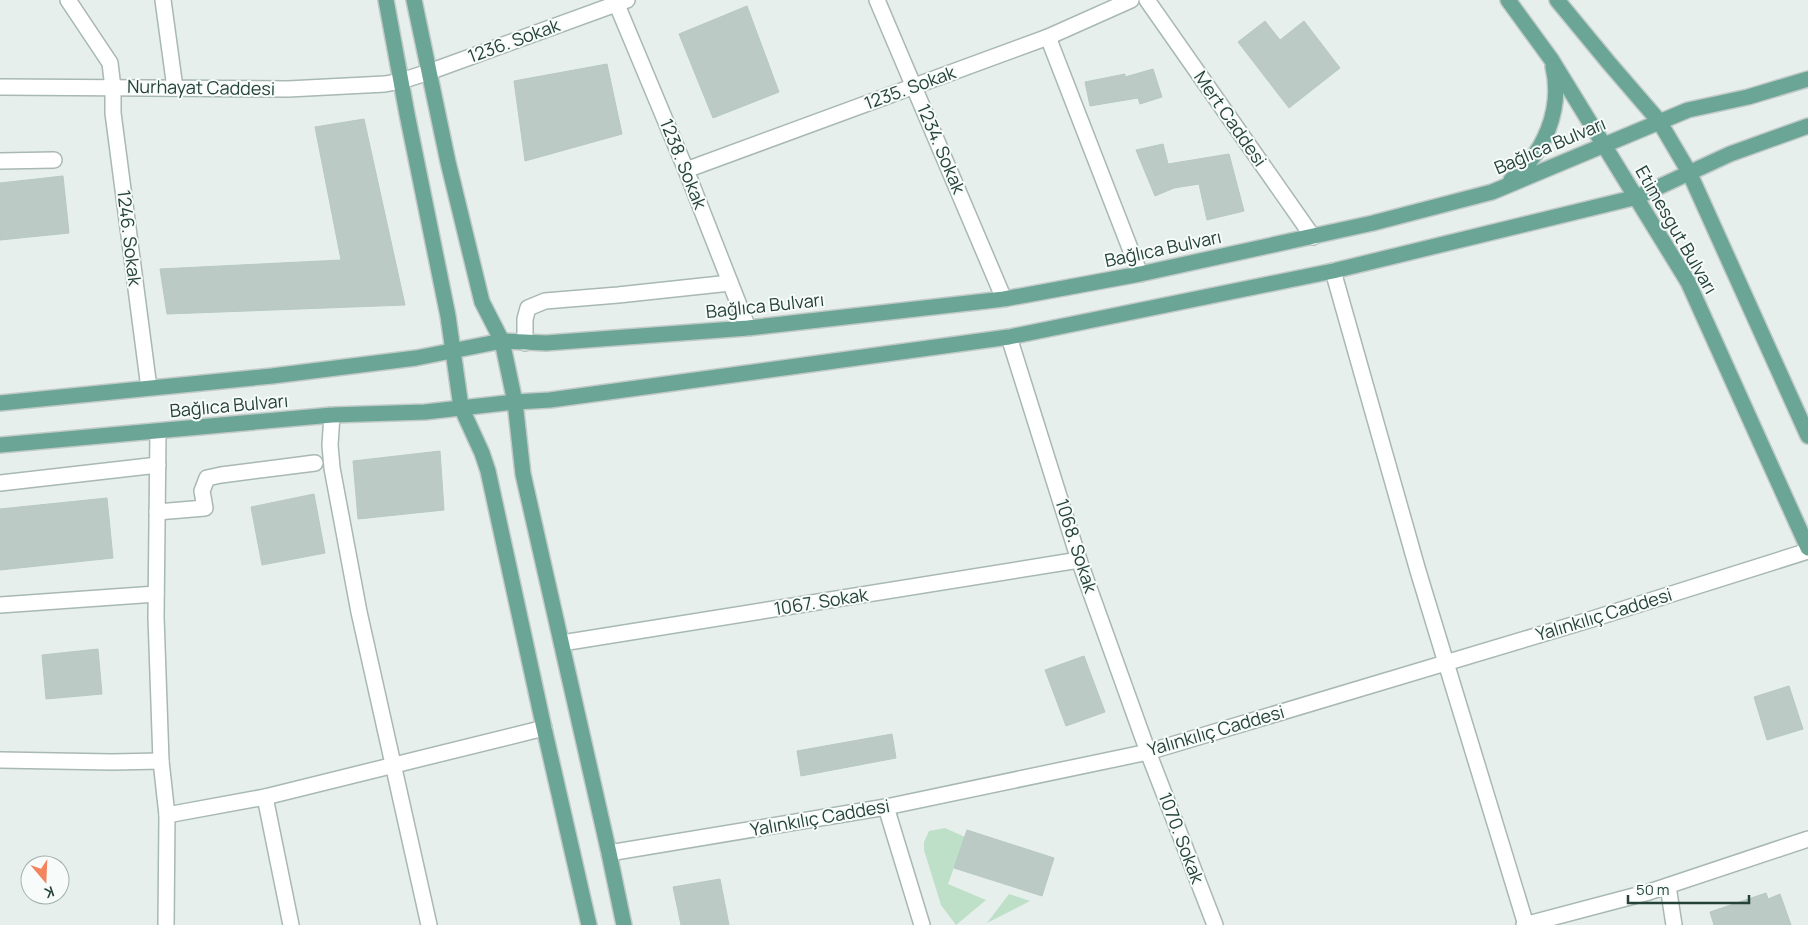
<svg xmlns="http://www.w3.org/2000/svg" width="1808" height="925" viewBox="0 0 1808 925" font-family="Manrope,sans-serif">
	<rect width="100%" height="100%" fill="#e6efeb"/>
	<g fill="#bfe0c8">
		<path d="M945,828L965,837L948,884L986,900L956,925L941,905L924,850V842L929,831Z"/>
		<path d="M1009,894L1030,901L987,923Z"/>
	</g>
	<g fill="#bbcac4" stroke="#b8c9c2">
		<path d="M747,6L779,92L713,118L679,34Z"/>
		<path d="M1265,21L1280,40L1304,21L1340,68L1289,108L1238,42Z"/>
		<path d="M607,64L622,134L525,161L514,81Z"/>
		<path d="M1153,69L1162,97L1140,104L1138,98L1090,106L1085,82L1125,74V77Z"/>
		<path d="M364,119L405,305L167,314L160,269L341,260L315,127Z"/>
		<path d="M1163,144L1168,164L1229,154L1244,211L1207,220L1199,184L1174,188L1155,196L1136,150Z"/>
		<path d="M63,176L69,233L0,240V183Z"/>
		<path d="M440,451L444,510L358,519L353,461Z"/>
		<path d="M314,494L325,553L262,565L251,507Z"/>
		<path d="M107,498L113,558L0,570V509Z"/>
		<path d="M98,649L102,694L46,699L42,655Z"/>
		<path d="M1084,656L1105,712L1066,726L1045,670Z"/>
		<path d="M1789,686L1803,729L1767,740L1754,697Z"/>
		<path d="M892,734L896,758L801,776L797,751Z"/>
		<path d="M967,830L1054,858L1042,896L954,868Z"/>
		<path d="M720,879L729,925H681L673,887Z"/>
		<path d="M1766,893L1768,899L1780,894L1791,925H1714L1710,912Z"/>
	</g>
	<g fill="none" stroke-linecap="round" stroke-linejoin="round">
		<defs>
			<g id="minor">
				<path d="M68,0L110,63L113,88V113L149,388"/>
				<path d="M163,0L175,88"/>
				<path d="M615,0L686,170L748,328"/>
				<path d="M877,0L1004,299"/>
				<path d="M1147,0L1313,237"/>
				<path d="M1048,37L1140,274"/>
				<path d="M0,87L288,89L385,84L401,81L429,72L627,0"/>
				<path d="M0,161L54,160"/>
				<path d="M686,170L1048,37L1131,0"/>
				<path d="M1333,271L1418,571L1526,925"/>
				<path d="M1009,337L1079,560L1148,752L1215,925"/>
				<path d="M525,343V319L528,308L545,301L618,295L730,283"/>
				<path d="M332,415L330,445L332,468L359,612L429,925"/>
				<path d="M158,432L156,617L161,761L167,815L166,925"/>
				<path d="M0,483L158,465"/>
				<path d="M157,512L205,508L202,491L207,478L221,475L315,463"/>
				<path d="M0,605L156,594"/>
				<path d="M562,643L1079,560"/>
				<path d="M0,760L112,762L161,761"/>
				<path d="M265,797L291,925"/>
				<path d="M886,807L922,925"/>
				<path d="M167,815L265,797L544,728"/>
				<path d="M609,853L886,807L1148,752L1589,620L1808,551"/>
				<path d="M1668,886L1674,925"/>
				<path d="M1524,925L1649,892L1808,839"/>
			</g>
			<g id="major">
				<path d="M386,0L407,114L448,316L461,407L482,453L488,471L544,728L589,925"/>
				<path d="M414,0L448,162L482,302L502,341L515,402L523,474L609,853L624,925"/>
				<path d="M1508,0L1551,59L1688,282L1808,548"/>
				<path d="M1557,0L1609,63L1659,121L1689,172L1808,436"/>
				<path d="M1511,180C1544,154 1563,109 1553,67"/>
				<path d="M0,403L272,376L416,358L502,341L546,343L748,328L1004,299L1140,274L1373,223L1492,192L1688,110L1748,97L1808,79"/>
				<path d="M0,445L332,415L425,412L515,402L550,400L1009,337L1333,271L1637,197L1730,154L1808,126"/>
			</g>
		</defs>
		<use href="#minor" stroke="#a8b8b2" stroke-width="18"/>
		<use href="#major" stroke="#c2cac8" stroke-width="18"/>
		<use href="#minor" stroke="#fff" stroke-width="15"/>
		<use href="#major" stroke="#6aa596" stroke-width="15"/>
	</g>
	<g text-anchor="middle" stroke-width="4" stroke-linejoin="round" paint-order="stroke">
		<g font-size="18" fill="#24423a" stroke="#f7fbf9">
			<text transform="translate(514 41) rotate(-20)" y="6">1236. Sokak</text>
			<text transform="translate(201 88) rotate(1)" y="6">Nurhayat Caddesi</text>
			<text transform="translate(910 88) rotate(-20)" y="6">1235. Sokak</text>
			<text transform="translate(1230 119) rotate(55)" y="6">Mert Caddesi</text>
			<text transform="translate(1550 146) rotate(-23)" y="6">Bağlıca Bulvarı</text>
			<text transform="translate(941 149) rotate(67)" y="6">1234. Sokak</text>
			<text transform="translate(683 164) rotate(68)" y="6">1238. Sokak</text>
			<text transform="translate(1676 230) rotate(60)" y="6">Etimesgut Bulvarı</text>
			<text transform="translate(129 238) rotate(83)" y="6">1246. Sokak</text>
			<text transform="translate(1163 249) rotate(-12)" y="6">Bağlıca Bulvarı</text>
			<text transform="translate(765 306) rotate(-6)" y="6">Bağlıca Bulvarı</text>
			<text transform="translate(229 406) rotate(-5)" y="6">Bağlıca Bulvarı</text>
			<text transform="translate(1076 546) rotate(72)" y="6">1068. Sokak</text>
			<text transform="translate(821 602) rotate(-9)" y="6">1067. Sokak</text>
			<text transform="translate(1604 615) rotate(-17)" y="6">Yalınkılıç Caddesi</text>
			<text transform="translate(1216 731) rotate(-16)" y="6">Yalınkılıç Caddesi</text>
			<text transform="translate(820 818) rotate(-10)" y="6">Yalınkılıç Caddesi</text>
			<text transform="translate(1181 838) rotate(69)" y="6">1070. Sokak</text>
		</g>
	</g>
	<g transform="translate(45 880) rotate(161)"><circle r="24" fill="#f7fbf9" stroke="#a3b1ad"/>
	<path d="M0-4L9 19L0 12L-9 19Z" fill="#f4845f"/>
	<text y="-8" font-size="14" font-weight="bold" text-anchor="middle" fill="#24423a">K</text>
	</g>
	<path d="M1628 895v8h121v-8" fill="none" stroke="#24423a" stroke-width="2.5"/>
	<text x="1636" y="895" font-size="15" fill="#24423a" stroke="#f7fbf9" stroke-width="4" paint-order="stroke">50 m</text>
</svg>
